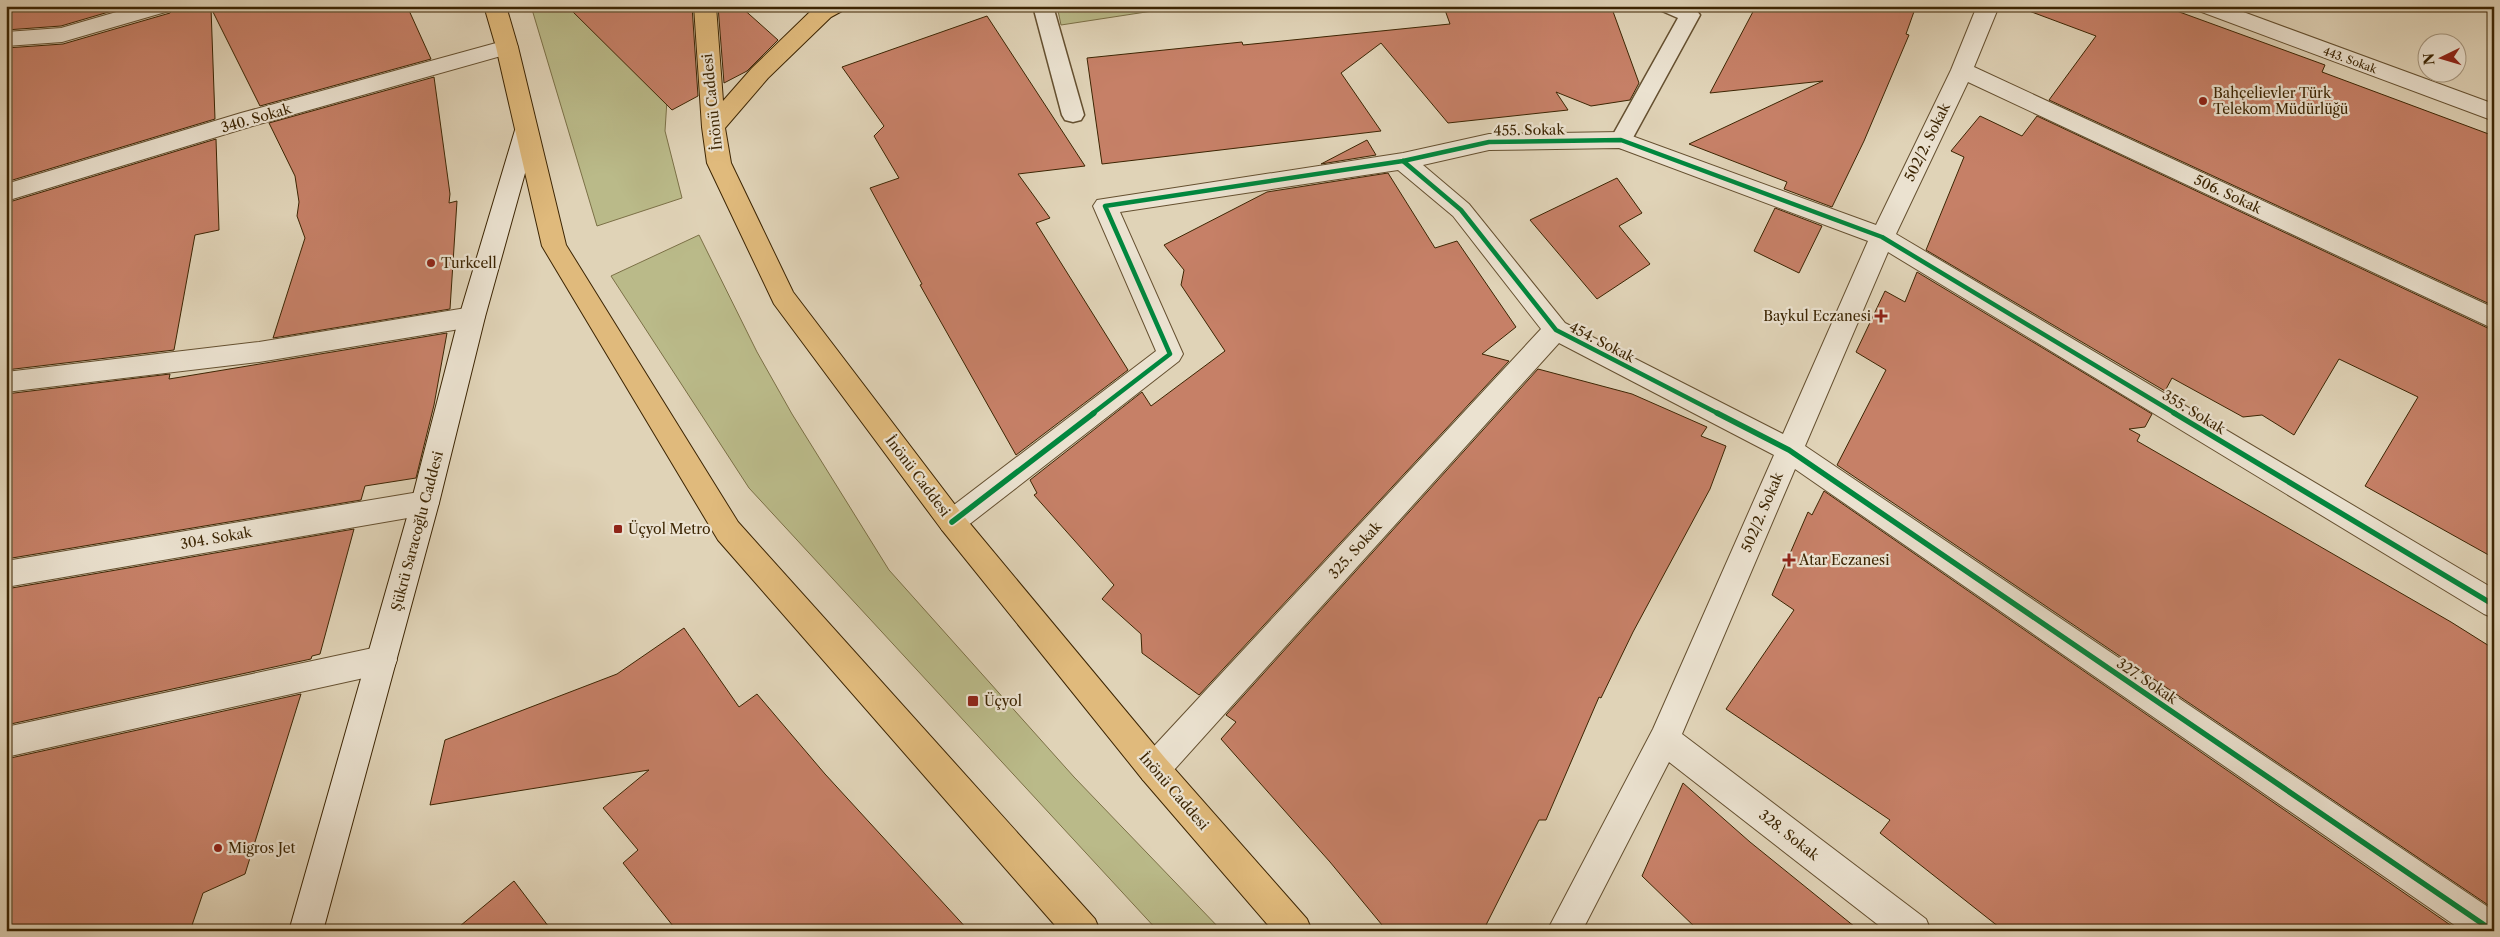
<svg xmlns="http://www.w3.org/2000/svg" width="2500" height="937" viewBox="0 0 2500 937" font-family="'Libre Caslon Text',serif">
	<rect width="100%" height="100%" fill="#e0d3b7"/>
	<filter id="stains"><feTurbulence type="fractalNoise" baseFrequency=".004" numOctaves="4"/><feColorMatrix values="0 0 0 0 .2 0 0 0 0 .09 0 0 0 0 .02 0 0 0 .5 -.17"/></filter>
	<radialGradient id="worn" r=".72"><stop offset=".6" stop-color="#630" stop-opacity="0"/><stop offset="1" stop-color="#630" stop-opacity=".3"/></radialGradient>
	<g fill="#baba89" stroke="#7b7046">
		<path d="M531,6H673L665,131L682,198L597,226Z"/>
		<path d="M1057,6H1185L1061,25Z"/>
		<path d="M699,235L757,352L792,414L889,570L1074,777L1222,931H1158L749,488L611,276Z"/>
	</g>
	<g fill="#c68067" stroke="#3c2503">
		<path d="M6,6H129L61,26L6,30Z"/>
		<path d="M174,6H407L431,59L260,106L211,8L215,119L6,182V48L63,44L170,13Z"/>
		<path d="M567,6H692L698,96L672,110Z"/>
		<path d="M718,6H740L778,40L747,71L724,83Z"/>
		<path d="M1491,6H1611L1639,83L1630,100L1591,106L1556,92L1568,110L1448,123L1381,43L1341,73L1381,131L1102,164L1087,58L1242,42L1243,45L1450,24L1445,10Z"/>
		<path d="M1756,6H1916L1906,34L1909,35L1864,141L1832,207L1784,189L1787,182L1689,144L1823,81L1710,93Z"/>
		<path d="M2029,6H2163L2325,65L2322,72L2494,136V306L2049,100L2096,36L2029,11Z"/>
		<path d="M987,16L1085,166L1018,174L1050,218L1036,223L1128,370L1016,455L920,285L922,284L870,188L899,178L874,136L884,126L842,67Z"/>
		<path d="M434,77L450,194L449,203L457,201L450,309L273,338L305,238L297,216L299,202L295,176L269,123Z"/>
		<path d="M1980,116L2022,136L2037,116L2494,331V558L2365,486L2418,397L2339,359L2294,435L2262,415L2243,417L2172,378L2165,391L1926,250L1964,157L1951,151Z"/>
		<path d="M216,139L219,230L195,235L174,350L6,370V203Z"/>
		<path d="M1367,140L1376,155L1321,164Z"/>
		<path d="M1388,173L1435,248L1457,241L1516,327L1482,354L1509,361L1199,695L1142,653L1141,634L1102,599L1114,585L1034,495L1037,493L1030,480L1142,392L1151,406L1225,351L1181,285L1184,270L1164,245L1267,192Z"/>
		<path d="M1617,178L1642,213L1619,226L1650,264L1597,299L1530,220Z"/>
		<path d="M1775,208L1822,226L1799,273L1754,251Z"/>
		<path d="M1917,272L2152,414L2145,427L2129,429L2140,435L2137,441L2451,622L2494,649V909L1837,465L1886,370L1856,352L1885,291L1905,302Z"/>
		<path d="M447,333L434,405L416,478L365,486L361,500L6,559V394L170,374L169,379Z"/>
		<path d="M1538,369L1632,394L1707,427L1701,436L1726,446L1710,489L1633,632L1601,698L1599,697L1546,820H1539L1483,931H1387L1330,862L1221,739L1236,722L1226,715Z"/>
		<path d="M1824,491L2459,931H2004L1880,833L1890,820L1726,709L1794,610L1772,595L1808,512L1812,515Z"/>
		<path d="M354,529L320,654L312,656L311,659L6,725V589Z"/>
		<path d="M684,628L739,707L757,694L825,774L969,931H677L623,863L638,850L603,808L649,770L430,805L445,740L617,674Z"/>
		<path d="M301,694L245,874L203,893L190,931H6V759Z"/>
		<path d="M1683,783L1750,842L1860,931H1699L1642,876Z"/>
		<path d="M514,881L552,931H454Z"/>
	</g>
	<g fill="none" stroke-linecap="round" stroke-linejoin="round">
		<defs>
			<g id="lane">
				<path d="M1033,6H1053L1084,115L1081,120L1073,122L1065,120L1062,115Z"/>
				<path d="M1659,6C1672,6 1692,2 1700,15L1629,145L1621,148L1613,145L1610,140L1678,18L1662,11Z"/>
			</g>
			<g id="street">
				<path d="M137,6H172L169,11L62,42L6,46V32L61,28Z"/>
				<path d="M1977,6H1999L1974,67L2494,308V329L1968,82L1896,234L2494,589V618L2484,614L1888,252L1805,446L2494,911V931H2463L1795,469L1682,734L1926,919L1931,931H1886L1669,762L1582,931H1547L1653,729L1774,455L1559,343L1165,780L1154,784L1143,780L1138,769L1143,758L1541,329L1453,216L1398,170L1120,212L1183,354L1179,361L962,530L952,534L942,530L938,522L942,514L1156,351L1093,206L1097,200L1403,153L1489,134L1621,132L1876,225L1951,70ZM1619,148L1868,241L1783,434L1565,323L1469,204L1423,165L1489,150Z"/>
				<path d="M2196,6H2227L2494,104V121L2199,11Z"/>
				<path d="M507,40L515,42L518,47L515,52L256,125L6,201V184L241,113Z"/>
				<path d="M472,307L481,310L485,317L481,324L472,327L259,362L6,392V372L259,342Z"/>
				<path d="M425,491L435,495L439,503L435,511L425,515L6,587V561Z"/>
				<path d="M382,646L393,650L397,660L393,670L382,674L6,757V727Z"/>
			</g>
			<path id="secondary" d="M526,122L534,124L537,130L485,317L439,503L323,931H289L411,503L459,317L515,130L518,124Z"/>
			<g id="primary">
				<path d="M484,6H506L518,47L566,245L738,522L1095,919L1100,931H1060L718,540L542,246L496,47Z"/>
				<path d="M694,6H716L723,101L752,68L815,7L845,6L842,11L831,17L768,78L725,128L731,163L793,292L962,514L1165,758L1307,919L1312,931H1273L1143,780L942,530L774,304L707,163L702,127Z"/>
			</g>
		</defs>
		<use href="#lane" stroke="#655030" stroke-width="3"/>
		<use href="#street" stroke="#655030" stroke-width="2"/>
		<use href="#secondary" stroke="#3c2503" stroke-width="2"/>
		<use href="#primary" stroke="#3c2503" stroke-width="2"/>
		<use href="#lane" fill="#ebe2d0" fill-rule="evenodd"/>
		<use href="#street" fill="#ebe2d0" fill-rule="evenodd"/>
		<use href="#secondary" fill="#ebe2d0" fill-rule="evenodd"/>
		<use href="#primary" fill="#e0ba7c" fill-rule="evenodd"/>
		<defs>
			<g id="cycleway-far1">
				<path d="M1403,161L1461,210L1556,330L1719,414"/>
				<path d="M1092,414L1170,354L1105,206L1403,161L1489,142L1621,140L1882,237L2176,414"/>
			</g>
			<g id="cycleway">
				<path d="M1717,413L1789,450L2493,931"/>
				<path d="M2174,413L2494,605"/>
				<path d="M952,522L1094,413"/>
			</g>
		</defs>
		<use href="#cycleway-far1" stroke="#ebe2d0" stroke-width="7"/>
		<use href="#cycleway" stroke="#ebe2d0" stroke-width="9"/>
		<use href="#cycleway-far1" stroke="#00873e" stroke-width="4.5"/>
		<use href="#cycleway" stroke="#00873e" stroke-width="5.5"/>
	</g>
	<g fill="#8f2418" stroke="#ebe2d0" stroke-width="2">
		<circle cx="2203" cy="101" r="5"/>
		<circle cx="431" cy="263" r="5"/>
		<path d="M1878.5 308.5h5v5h5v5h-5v5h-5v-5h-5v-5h5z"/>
		<rect x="613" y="524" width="10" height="10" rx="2.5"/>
		<path d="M1786.5 552.5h5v5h5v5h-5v5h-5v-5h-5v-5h5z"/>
		<rect x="967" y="695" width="12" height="12" rx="2.5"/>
		<circle cx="218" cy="848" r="5"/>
	</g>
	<g text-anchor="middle" stroke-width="4.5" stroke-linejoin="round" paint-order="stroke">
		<g font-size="11" fill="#3c2503" stroke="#ebe2d0">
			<text transform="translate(2350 60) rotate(20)" y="4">443. Sokak</text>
		</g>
		<g font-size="14" fill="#3c2503" stroke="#ebe2d0" text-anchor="start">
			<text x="2213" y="98">Bahçelievler Türk<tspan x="2213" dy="16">Telekom Müdürlüğü</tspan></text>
			<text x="441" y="268">Turkcell</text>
			<text x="1871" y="321" text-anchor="end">Baykul Eczanesi</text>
			<text x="628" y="534">Üçyol Metro</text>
			<text x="1799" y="565">Atar Eczanesi</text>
			<text x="984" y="706">Üçyol</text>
			<text x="228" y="853">Migros Jet</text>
		</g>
		<g font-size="14" fill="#3c2503" stroke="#ebe2d0">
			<text transform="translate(712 102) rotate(-96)" y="5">İnönü Caddesi</text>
			<text transform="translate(256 118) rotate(-16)" y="5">340. Sokak</text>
			<text transform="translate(1529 130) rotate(-1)" y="5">455. Sokak</text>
			<text transform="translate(1927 142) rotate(-64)" y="5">502/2. Sokak</text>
			<text transform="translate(2228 194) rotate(25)" y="5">506. Sokak</text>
			<text transform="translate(1602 342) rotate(27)" y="5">454. Sokak</text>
			<text transform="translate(2194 412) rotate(31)" y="5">355. Sokak</text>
			<text transform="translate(918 476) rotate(53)" y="5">İnönü Caddesi</text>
			<text transform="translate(1762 512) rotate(-67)" y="5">502/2. Sokak</text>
			<text transform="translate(417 531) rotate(-75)" y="5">Şükrü Saracoğlu Caddesi</text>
			<text transform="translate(216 538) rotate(-10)" y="5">304. Sokak</text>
			<text transform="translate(1355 550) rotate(-48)" y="5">325. Sokak</text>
			<text transform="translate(2147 681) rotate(34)" y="5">327. Sokak</text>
			<text transform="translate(1174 791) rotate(49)" y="5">İnönü Caddesi</text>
			<text transform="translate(1789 835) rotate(38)" y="5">328. Sokak</text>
		</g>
	</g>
	<rect width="2500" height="937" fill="none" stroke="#e0d3b7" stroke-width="25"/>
	<rect x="8" y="8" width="2485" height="922" fill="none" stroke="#3c2503" stroke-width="2.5"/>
	<rect x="12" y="12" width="2475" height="912" fill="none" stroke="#3c2503"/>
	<g transform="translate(2442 58) rotate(265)"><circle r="24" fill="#ebe2d0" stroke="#a5967e"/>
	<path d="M0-4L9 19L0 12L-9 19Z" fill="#8f2418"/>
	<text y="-8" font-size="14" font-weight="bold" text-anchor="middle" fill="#3c2503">N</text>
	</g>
	<rect width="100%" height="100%" filter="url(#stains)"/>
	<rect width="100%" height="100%" fill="url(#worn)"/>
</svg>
